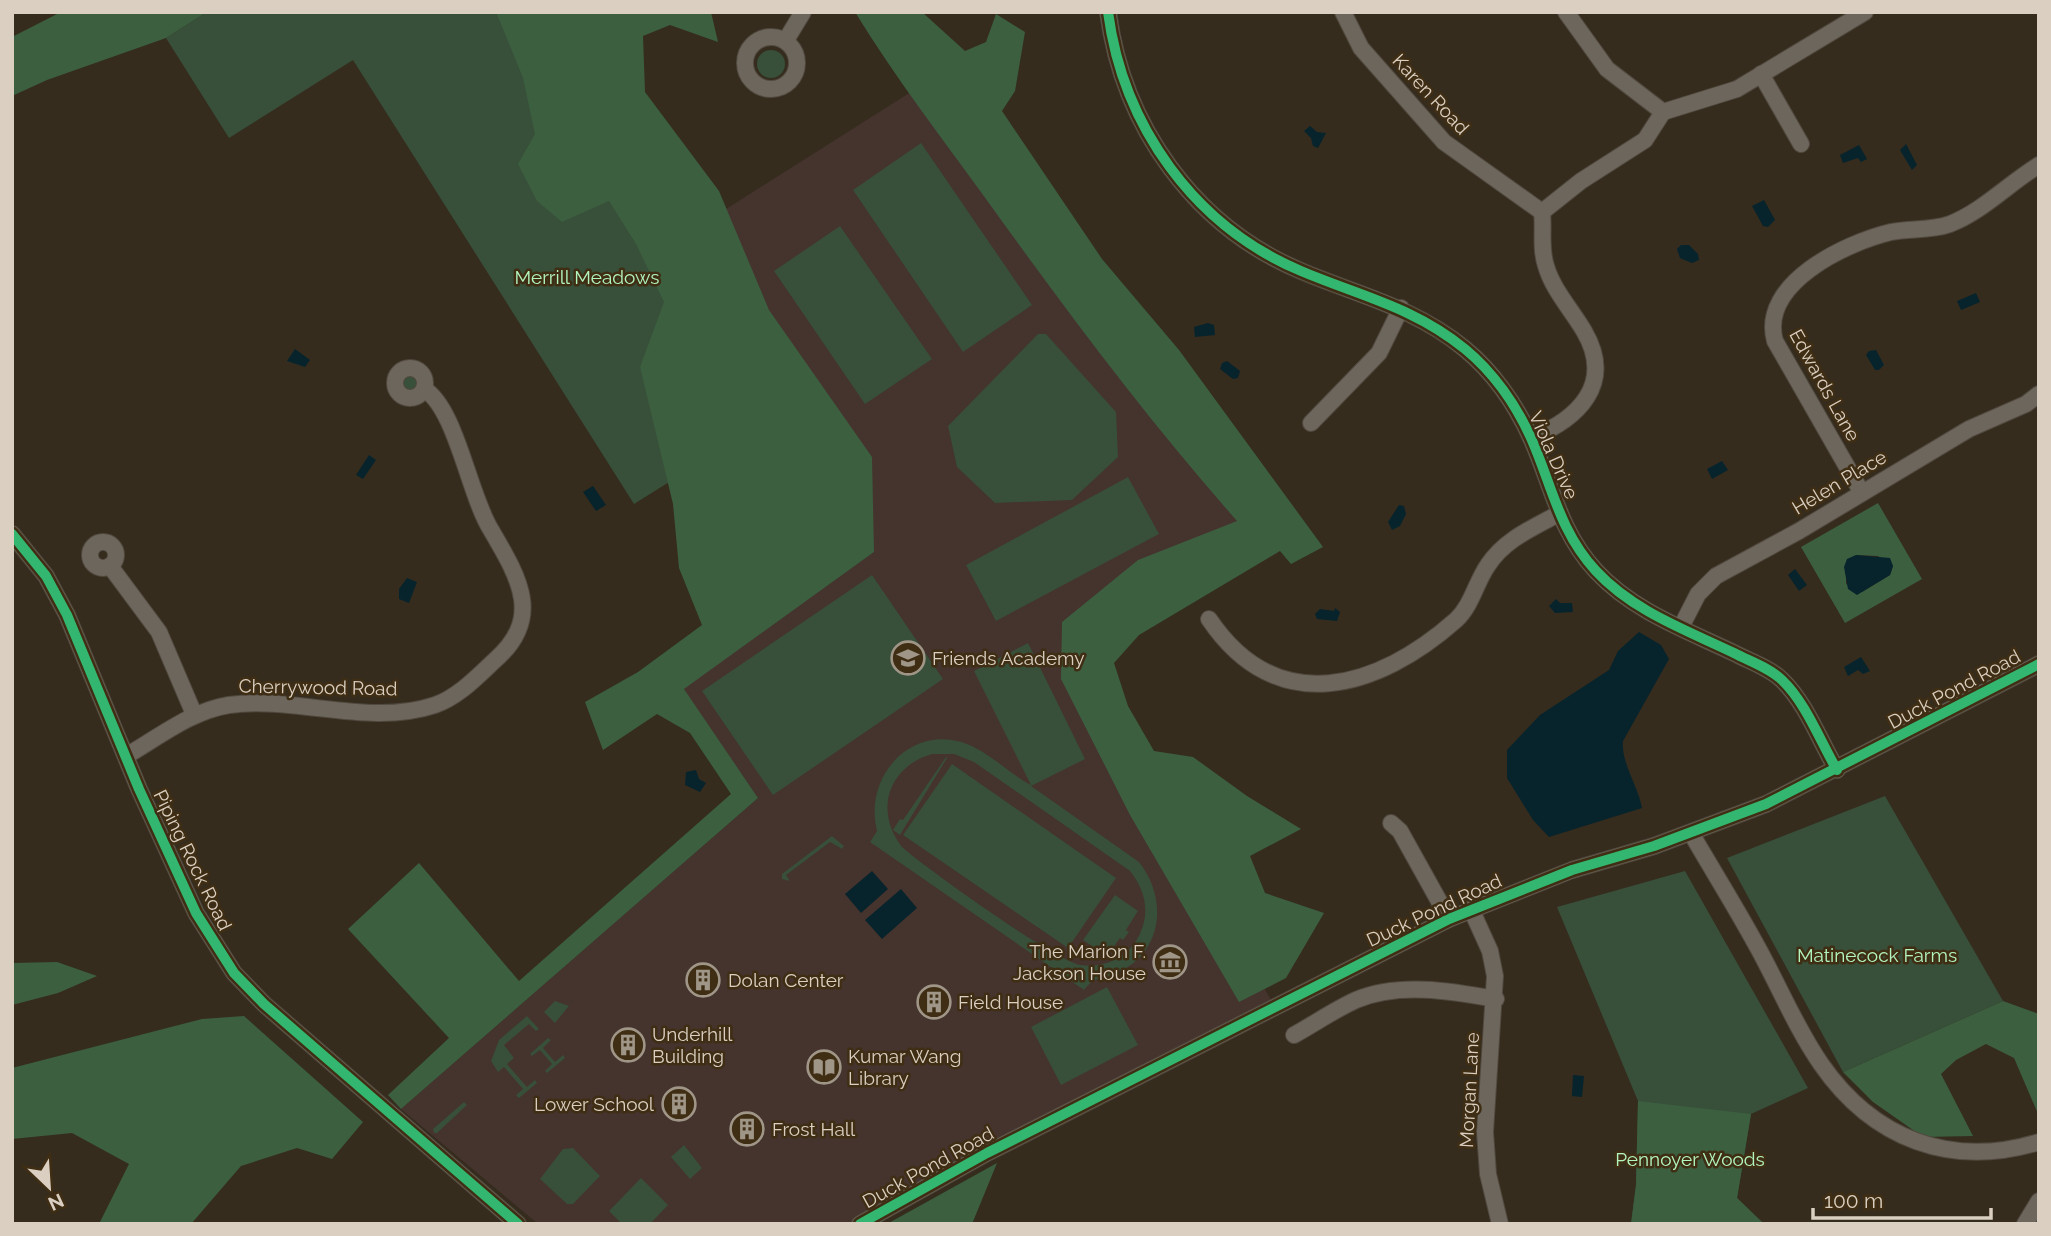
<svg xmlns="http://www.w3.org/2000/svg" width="2051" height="1236" viewBox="0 0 2051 1236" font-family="Raleway,sans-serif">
	<rect width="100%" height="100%" fill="#352c1e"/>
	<path fill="#45332d" d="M952,66L1304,533L1136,630L1091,677L1272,1002L903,1191L849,1224H538L401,1109L758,798L683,689L874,552L696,228Z"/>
	<g fill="#384f39" fill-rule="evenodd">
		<path d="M207,12H516L773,417L634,504L353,60L229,138L166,38Z"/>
		<circle cx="771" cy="64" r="14"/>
		<path d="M921,143L1032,305L963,352L853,190Z"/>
		<path d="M840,226L932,359L865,404L774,271Z"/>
		<path d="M1038,334H1046L1116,412L1118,457L1072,500L995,503L957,467L948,426Z"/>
		<circle cx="410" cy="383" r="10"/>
		<path d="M1128,477L1159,534L996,621L966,565Z"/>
		<path d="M872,575L943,679L773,795L702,691Z"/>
		<path d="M1028,643L1085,759L1031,786L1139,862C1167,897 1164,949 1121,971C1106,979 1095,975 1084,990L870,842L877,831C863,777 911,723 967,744C990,753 1010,774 1031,785L974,671ZM932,754H954L974,762L1130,871C1144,889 1150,909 1141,931C1132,955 1106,969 1081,965C1055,961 927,869 902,847C874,811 888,767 932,754Z"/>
		<path d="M946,757L947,758L900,835L893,830L900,819L903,820Z"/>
		<path d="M952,764L1116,878L1068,948L903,835Z"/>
		<path d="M1885,796L2003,1001L1843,1072L1727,858Z"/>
		<path d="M832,836L844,846L842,849L830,842L786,875L790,881L782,879V874Z"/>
		<path d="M1685,871L1808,1088L1751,1114L1737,1198L1764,1224H1631L1636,1185L1638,1101L1557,907Z"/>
		<path d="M1115,895L1138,911L1126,930L1129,932L1123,940L1120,938L1107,956L1083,940Z"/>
		<path d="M1107,987L1138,1045L1061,1085L1031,1027Z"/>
		<path d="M555,1001L569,1006L555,1023L544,1012Z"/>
		<path d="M527,1016L539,1029L536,1031L529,1024L504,1045L514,1058L507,1064L527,1087L535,1080L537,1083L519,1098L516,1095L523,1089L504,1067L498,1072L491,1061L499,1040Z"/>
		<path d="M548,1038L551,1040L543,1048L555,1062L563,1055L565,1058L547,1073L545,1071L552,1064L540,1050L532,1056L530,1054Z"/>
		<path d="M464,1102L467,1105L437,1133H434L433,1129Z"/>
		<path d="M684,1145L702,1168L690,1179L671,1157Z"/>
		<path d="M573,1148L600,1176L573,1204H567L540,1179L563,1149Z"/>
		<path d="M641,1178L668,1205L650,1224H622L609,1211Z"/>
	</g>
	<g fill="#3c5f40" fill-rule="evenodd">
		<path d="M61,12H207L166,38L47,80L12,96V37Z"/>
		<path d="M496,12H711L718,42L670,25L643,36L645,92L719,191L769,310L872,457L874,552L684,689L758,798L401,1109L388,1095L449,1038L348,929L419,863L519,981L731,794L690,733L657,714L603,750L585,702L638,672L702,625L679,568L673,504L640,367L664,302L636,244L609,201L562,222L537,201L518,164L535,134L523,78Z"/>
		<path d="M855,12H922L965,51L986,42L996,14L1025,32L1015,91L1002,111L1102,259L1179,350L1323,547L1291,564L1280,551L1139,635L1114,663L1128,706L1154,751L1193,757L1247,796L1301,829L1250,856L1265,893L1324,913L1286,978L1239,1002L1130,815L1061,679L1062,622L1138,560L1237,521C1147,419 1065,309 986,199C941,137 895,77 855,12Z"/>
		<path d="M1878,503L1922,579L1845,623L1801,547ZM1856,555L1878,556L1893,566L1890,575L1862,592L1846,584V574Z"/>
		<path d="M57,962L97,976L58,993L12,1005V963Z"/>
		<path d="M2003,1001L2039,1014V1116L2014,1058L1986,1044L1956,1060L1941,1074L1973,1136L1923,1137L1873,1102L1843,1072Z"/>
		<path d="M244,1016L363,1122L332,1159L297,1148L241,1166L191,1224H99L129,1164L72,1133L12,1139V1068L202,1019Z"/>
		<path d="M1638,1101L1751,1114L1737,1198L1764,1224H1631L1636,1185Z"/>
		<path d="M997,1163L972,1224H887Z"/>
	</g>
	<g fill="#07232c">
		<path d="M1310,126L1317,132L1326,133L1318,148L1313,146L1311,138L1304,131Z"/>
		<path d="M1906,144L1917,165L1912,170L1900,150Z"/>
		<path d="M1859,145L1867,159L1861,162L1858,158L1843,163L1840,155Z"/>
		<path d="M1764,200L1775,220L1768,227L1763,226L1752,206Z"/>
		<path d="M1681,245H1689L1698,254L1699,260L1692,263L1680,258L1677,249Z"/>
		<path d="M1976,293L1980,302L1961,310L1957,301Z"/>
		<path d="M1208,323L1214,325L1215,335L1195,337L1194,327Z"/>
		<path d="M295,349L310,360L305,367L287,361Z"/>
		<path d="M1876,350L1884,365L1879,370H1875L1866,355L1869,351Z"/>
		<path d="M1227,361L1240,371L1238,378L1233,379L1220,369L1222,363Z"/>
		<path d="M369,455L376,460L363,479L356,475Z"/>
		<path d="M1722,461L1728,470L1712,479L1707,469Z"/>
		<path d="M593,486L606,505L596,511L583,492Z"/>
		<path d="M1399,505L1404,506L1406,514L1400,526L1392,530L1388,522Z"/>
		<path d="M1856,555L1890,558L1893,566L1890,575L1857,595L1848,589L1844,567L1847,559Z"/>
		<path d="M1795,569L1807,585L1799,591L1788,575Z"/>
		<path d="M407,578L417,582L409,603L399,599V589Z"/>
		<path d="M1556,599L1560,603H1572L1573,612L1555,613L1549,606Z"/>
		<path d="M1335,608L1340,612L1337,621L1317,619L1315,614L1320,609L1334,611Z"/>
		<path d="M1639,632L1661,645L1669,659L1623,741C1621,763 1638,786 1642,808L1549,837L1533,820L1507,778V750L1540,715L1609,670L1618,651Z"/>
		<path d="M1861,657L1870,671L1863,674L1858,670L1848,676L1844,667Z"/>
		<path d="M696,770L699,779L706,783L700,792L685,785L686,772Z"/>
		<path d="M872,871L888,889L861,913L845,894Z"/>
		<path d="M901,889L917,908L882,939L865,920Z"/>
		<path d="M1573,1075L1584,1076L1582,1097L1572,1096Z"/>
	</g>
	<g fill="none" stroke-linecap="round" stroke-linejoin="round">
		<defs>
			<g id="minor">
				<path d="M1108,12C1123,126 1194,226 1301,271C1360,296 1414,307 1465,349C1493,372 1516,405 1531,438C1552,485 1559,531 1596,571C1633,611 1686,630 1734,653C1749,661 1770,668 1782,680C1806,703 1820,741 1837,770"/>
				<path d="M1343,12L1361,48L1444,142L1542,212"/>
				<path d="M1566,12L1607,69L1663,112"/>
				<circle cx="771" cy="63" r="26"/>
				<path d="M786,40L803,12"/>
				<path d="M1761,74L1801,144"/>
				<circle cx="410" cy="383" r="15"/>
				<path d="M1311,423L1379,353L1401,308"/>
				<path d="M1531,438C1578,419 1615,384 1584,331C1571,309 1553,290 1546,266C1540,248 1544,230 1542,212L1581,181L1645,140L1663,112L1737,89L1865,12"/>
				<path d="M1862,493L1775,341C1759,284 1845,243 1891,232C1910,228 1931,231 1950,224C1983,211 2008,184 2039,165"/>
				<path d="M12,534L46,576L67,615L139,789L196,913L234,973L264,1004L518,1224"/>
				<circle cx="103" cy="555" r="13"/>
				<path d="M110,566L159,632L194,714"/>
				<path d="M1209,619C1277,720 1378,689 1456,620C1472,605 1476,582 1488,565C1505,539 1533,528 1560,513"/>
				<path d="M1681,627L1698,594L1716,576L1799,531L1969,429L2026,404L2039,394"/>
				<path d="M126,756C159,737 191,711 229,705C296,696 369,727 435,705C458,697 477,677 494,661C544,618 519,578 491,530C469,495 456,408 424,389"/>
				<path d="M1391,823L1400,831L1449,919"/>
				<path d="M1691,833C1713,871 1737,909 1758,948C1779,986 1796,1028 1821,1064C1873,1139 1951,1169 2039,1142"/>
				<path d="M1471,909L1490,951L1495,976L1485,1132L1488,1174L1500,1224"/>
				<path d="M1294,1035C1314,1024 1334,1010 1356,1000C1399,982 1451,991 1496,999"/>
				<path d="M860,1224L987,1153L1449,919L1572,870L1654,846L1766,804L2039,664"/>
				<path d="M2025,1224L2039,1201"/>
			</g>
		</defs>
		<use href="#minor" stroke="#51493e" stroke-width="18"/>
		<use href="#minor" stroke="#6d665c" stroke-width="16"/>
		<defs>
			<g id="cycleway">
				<path d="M1108,12C1123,126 1194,226 1301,271C1360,296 1414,307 1465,349C1493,372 1516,405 1531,438C1552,485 1559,531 1596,571C1633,611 1686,630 1734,653C1749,661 1770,668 1782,680C1806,703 1820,741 1837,770"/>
				<path d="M12,534L46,576L67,615L139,789L196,913L234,973L264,1004L518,1224"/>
				<path d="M860,1224L987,1153L1449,919L1572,870L1654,846L1766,804L2039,664"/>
			</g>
		</defs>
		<use href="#cycleway" stroke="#3f2e14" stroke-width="15"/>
		<use href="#cycleway" stroke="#33b770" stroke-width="10"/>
	</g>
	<defs>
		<symbol id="school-ring" viewBox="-11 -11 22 22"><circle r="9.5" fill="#3f2e14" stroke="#a09688" stroke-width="1.5"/><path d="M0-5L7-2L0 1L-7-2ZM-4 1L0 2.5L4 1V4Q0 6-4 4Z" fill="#a09688"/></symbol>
		<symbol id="museum-ring" viewBox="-11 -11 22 22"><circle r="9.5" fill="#3f2e14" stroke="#a09688" stroke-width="1.5"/><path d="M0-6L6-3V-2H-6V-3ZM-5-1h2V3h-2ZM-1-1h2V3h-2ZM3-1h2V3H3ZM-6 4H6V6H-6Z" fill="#a09688"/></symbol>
		<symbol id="building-ring" viewBox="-11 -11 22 22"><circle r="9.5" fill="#3f2e14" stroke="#a09688" stroke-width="1.5"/><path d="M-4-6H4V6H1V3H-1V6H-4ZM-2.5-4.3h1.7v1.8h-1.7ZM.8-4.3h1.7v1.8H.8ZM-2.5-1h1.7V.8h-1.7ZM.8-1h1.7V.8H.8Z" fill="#a09688"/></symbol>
		<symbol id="library-ring" viewBox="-11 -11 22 22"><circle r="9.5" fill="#3f2e14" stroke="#a09688" stroke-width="1.5"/><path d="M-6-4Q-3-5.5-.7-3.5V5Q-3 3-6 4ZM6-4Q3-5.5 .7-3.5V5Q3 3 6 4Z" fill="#a09688"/></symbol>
	</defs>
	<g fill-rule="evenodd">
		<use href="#school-ring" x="889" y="639" width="38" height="38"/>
		<use href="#museum-ring" x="1151" y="943" width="38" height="38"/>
		<use href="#building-ring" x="684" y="961" width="38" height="38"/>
		<use href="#building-ring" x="915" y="983" width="38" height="38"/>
		<use href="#building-ring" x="609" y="1026" width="38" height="38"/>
		<use href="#library-ring" x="805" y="1048" width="38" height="38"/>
		<use href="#building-ring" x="660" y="1085" width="38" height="38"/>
		<use href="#building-ring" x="728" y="1110" width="38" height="38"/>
	</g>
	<g text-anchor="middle" stroke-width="5" stroke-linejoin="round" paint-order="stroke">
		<g font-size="19" fill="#dacfc1" stroke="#3f2e14">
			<text transform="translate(1431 94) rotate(47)" y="7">Karen Road</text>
			<text transform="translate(1825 385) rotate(61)" y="7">Edwards Lane</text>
			<text transform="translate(1554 455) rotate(66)" y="7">Viola Drive</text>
			<text transform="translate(1839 482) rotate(-31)" y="7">Helen Place</text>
			<text transform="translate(318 687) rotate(1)" y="7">Cherrywood Road</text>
			<text transform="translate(1954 689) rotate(-28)" y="7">Duck Pond Road</text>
			<text transform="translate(193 860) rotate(64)" y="7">Piping Rock Road</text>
			<text transform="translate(1434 910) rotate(-25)" y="7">Duck Pond Road</text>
			<text transform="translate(1469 1090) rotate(-87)" y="7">Morgan Lane</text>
			<text transform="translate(928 1167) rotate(-29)" y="7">Duck Pond Road</text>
		</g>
		<g font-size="19" fill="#b2f5bd" stroke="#3f2e14">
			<text x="587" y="284">Merrill Meadows</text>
			<text x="1877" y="962">Matinecock Farms</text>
			<text x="1690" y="1166">Pennoyer Woods</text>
		</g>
		<g font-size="19" fill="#dacfc1" stroke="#3f2e14" text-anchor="start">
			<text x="932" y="665">Friends Academy</text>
			<text x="1146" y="958" text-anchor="end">The Marion F.<tspan x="1146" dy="22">Jackson House</tspan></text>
			<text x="728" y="987">Dolan Center</text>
			<text x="958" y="1009">Field House</text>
			<text x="652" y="1041">Underhill<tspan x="652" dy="22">Building</tspan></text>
			<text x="848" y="1063">Kumar Wang<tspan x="848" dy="22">Library</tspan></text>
			<text x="654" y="1111" text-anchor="end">Lower School</text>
			<text x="772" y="1136">Frost Hall</text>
		</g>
	</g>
	<rect width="2051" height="1236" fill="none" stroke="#dacfc1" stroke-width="28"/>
	<g transform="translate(49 1187) rotate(155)" stroke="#3f2e14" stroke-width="5" paint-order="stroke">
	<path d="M0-5L12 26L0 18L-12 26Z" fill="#dacfc1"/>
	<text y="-10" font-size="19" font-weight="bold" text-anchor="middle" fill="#dacfc1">N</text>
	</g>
	<path d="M1813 1208v10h178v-10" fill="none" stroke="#dacfc1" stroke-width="3.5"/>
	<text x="1824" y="1208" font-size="21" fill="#dacfc1" stroke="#3f2e14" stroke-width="5" paint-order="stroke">100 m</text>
</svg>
